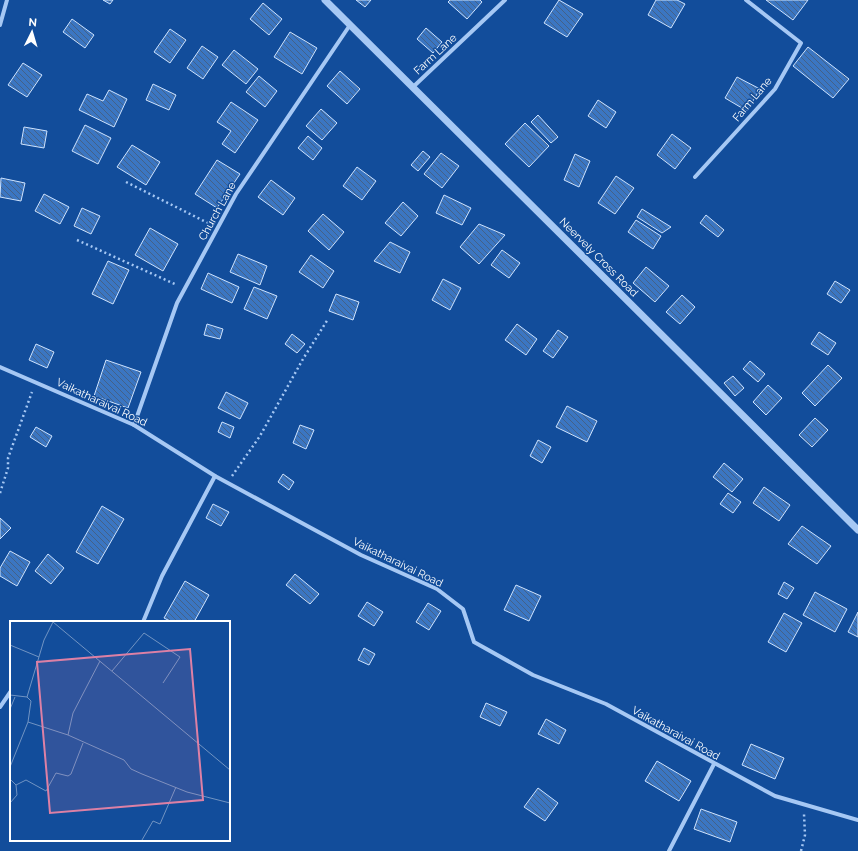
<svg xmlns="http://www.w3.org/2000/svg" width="858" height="851" viewBox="0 0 858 851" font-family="Raleway,sans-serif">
	<defs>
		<pattern id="building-back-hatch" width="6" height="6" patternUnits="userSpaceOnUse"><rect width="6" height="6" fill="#3b76c2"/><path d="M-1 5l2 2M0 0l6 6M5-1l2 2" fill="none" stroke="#446187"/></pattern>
	</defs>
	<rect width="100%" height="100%" fill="#124d9b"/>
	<g fill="url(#building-back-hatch)" stroke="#cee3fe">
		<path d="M103,0H113L110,4Z"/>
		<path d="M356,0H371L365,7Z"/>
		<path d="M450,0H480L482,2L467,19L448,2Z"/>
		<path d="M559,0L583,14L567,37L544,23Z"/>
		<path d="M656,0H677L685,4L671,28L648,15Z"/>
		<path d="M766,0H808L793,20Z"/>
		<path d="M263,3L282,19L269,35L250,19Z"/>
		<path d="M72,19L94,35L85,48L63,32Z"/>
		<path d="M426,28L442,42L433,53L417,39Z"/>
		<path d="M170,29L186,40L170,63L154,52Z"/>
		<path d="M290,32L317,48L302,74L274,57Z"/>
		<path d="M202,46L218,57L203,79L187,68Z"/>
		<path d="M808,47L849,79L833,98L793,66Z"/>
		<path d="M234,50L258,69L246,84L222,65Z"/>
		<path d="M23,63L42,75L27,97L8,85Z"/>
		<path d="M340,71L360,89L347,104L327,86Z"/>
		<path d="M259,76L277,91L265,107L246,92Z"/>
		<path d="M737,77L760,89L747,111L725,98Z"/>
		<path d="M153,84L176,95L169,110L146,100Z"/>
		<path d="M109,90L127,99L114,127L79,110L87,94L103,101Z"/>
		<path d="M598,100L616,112L606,128L588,116Z"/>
		<path d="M231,102L258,120L235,153L222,144L231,131L217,122Z"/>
		<path d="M321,109L337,123L322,140L306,126Z"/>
		<path d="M538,115L558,137L551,143L531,122Z"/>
		<path d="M525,123L549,146L529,167L505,144Z"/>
		<path d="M85,125L111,138L98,164L72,151Z"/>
		<path d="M24,127L47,131L44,148L21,144Z"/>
		<path d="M672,134L691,148L675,169L657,155Z"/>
		<path d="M308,136L322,148L313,160L298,148Z"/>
		<path d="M132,145L160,162L146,185L117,167Z"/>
		<path d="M423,151L430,157L418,171L411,165Z"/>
		<path d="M441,153L459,166L442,188L424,174Z"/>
		<path d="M575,154L590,161L579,187L564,180Z"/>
		<path d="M217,160L240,174L217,208L195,194Z"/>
		<path d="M357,167L376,181L362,200L343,186Z"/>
		<path d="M616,176L634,188L615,214L598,203Z"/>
		<path d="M1,178L25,183L21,201L0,197Z"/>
		<path d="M271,180L295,198L283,215L258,197Z"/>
		<path d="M44,194L69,207L60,224L35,211Z"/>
		<path d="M444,195L471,208L462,225L436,213Z"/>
		<path d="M403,202L418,216L401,236L385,223Z"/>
		<path d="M82,208L100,216L91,234L74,226Z"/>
		<path d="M642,209L671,227L662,233L637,217Z"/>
		<path d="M323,214L344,232L329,250L308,231Z"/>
		<path d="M706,215L724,230L718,237L700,223Z"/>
		<path d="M636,220L661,236L653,249L628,232Z"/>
		<path d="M479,224L505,235L479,264L460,247Z"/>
		<path d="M150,228L178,244L163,271L135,255Z"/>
		<path d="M390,242L410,252L400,273L374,261Z"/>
		<path d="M502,250L520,263L509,278L491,265Z"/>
		<path d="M238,254L267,266L260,285L230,272Z"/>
		<path d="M311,255L334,271L323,288L299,272Z"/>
		<path d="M108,261L129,270L113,304L92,294Z"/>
		<path d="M646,267L669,286L655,302L633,283Z"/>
		<path d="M208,273L239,287L232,303L201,289Z"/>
		<path d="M443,279L461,288L450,310L432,300Z"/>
		<path d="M835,281L850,290L841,303L827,294Z"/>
		<path d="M254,287L277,296L267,319L244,309Z"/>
		<path d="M336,294L359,302L353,320L329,311Z"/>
		<path d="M682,295L695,307L680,324L666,312Z"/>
		<path d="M207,324L223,329L220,339L204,335Z"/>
		<path d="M517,324L537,339L526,355L505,340Z"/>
		<path d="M558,330L568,337L553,358L543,351Z"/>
		<path d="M819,332L836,343L828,355L811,344Z"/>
		<path d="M292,334L305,344L297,353L285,344Z"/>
		<path d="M36,344L54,352L47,368L29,360Z"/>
		<path d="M106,360L141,372L128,408L94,396Z"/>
		<path d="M750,361L765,374L758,382L743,369Z"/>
		<path d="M828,365L842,378L815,406L802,393Z"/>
		<path d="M733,376L744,388L735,396L724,383Z"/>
		<path d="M768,385L782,398L766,415L753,402Z"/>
		<path d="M226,392L248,403L240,419L218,408Z"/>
		<path d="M567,406L597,421L587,442L556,427Z"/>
		<path d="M815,418L828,430L812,447L799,435Z"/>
		<path d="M222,422L234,427L230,438L218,432Z"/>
		<path d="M300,425L314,430L306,449L293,443Z"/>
		<path d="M36,427L52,436L46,447L30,437Z"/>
		<path d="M538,440L551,447L542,463L530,456Z"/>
		<path d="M724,463L743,479L732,492L713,477Z"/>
		<path d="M283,474L294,482L289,490L278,482Z"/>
		<path d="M764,487L790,505L779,521L753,503Z"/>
		<path d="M728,493L741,502L733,513L720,504Z"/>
		<path d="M213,504L229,512L221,526L206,518Z"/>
		<path d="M102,506L124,519L98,564L76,552Z"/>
		<path d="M0,518L11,528L0,539Z"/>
		<path d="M802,526L831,546L817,564L788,544Z"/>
		<path d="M10,551L30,562L17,586L0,576V568Z"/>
		<path d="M48,554L64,568L51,584L35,571Z"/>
		<path d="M295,574L319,594L310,604L286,585Z"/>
		<path d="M185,581L209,595L194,622H172L164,618Z"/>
		<path d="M784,582L794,588L787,599L778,594Z"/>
		<path d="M516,585L541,596L529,621L504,610Z"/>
		<path d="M815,592L847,609L835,632L803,615Z"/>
		<path d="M367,602L383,612L374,626L358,616Z"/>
		<path d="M428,603L441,611L429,630L416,622Z"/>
		<path d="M858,612V637L848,632Z"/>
		<path d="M784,613L802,623L786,652L768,642Z"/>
		<path d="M364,648L375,654L369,665L358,660Z"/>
		<path d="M486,703L507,712L500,726L480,717Z"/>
		<path d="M546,719L566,730L559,744L538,734Z"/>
		<path d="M751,744L784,758L775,779L742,765Z"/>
		<path d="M657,761L691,781L679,801L645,781Z"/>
		<path d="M538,788L558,803L545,821L524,807Z"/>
		<path d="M701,809L737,822L730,842L694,829Z"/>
	</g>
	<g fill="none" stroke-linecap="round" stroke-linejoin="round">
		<g stroke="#a6c8f4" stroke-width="2.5" stroke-dasharray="2 3" stroke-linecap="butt">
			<path d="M126,182L210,224"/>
			<path d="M77,240L177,285"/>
			<path d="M232,476L260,436L303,359L328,319"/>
			<path d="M0,493L8,468V458L32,392"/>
			<path d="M801,851L805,835L804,814"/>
		</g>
		<g stroke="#a6c8f4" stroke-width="4">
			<path d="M0,25L7,0"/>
			<path d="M413,87L505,0"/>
			<path d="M695,177L775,89L801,43L746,0"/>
			<path d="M0,367L134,425L215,476L361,555L437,589L463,609L474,642L533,675L606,704L775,796L858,820"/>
			<path d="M134,425L177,303L236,194L350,25"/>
			<path d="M143,622L162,576L215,476"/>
			<path d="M0,707L11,691"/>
			<path d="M669,851L714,764"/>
		</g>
		<path stroke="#a6c8f4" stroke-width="7" d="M325,0L858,530"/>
	</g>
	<g text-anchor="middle" stroke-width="3" stroke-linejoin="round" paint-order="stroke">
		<g font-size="11" fill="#fff" stroke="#124d9b">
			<text transform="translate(435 54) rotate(-43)" y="4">Farm Lane</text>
			<text transform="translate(752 99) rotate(-50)" y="4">Farm Lane</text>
			<text transform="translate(217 211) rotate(-61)" y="4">Church Lane</text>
			<text transform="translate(599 257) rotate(45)" y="4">Neervely Cross Road</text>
			<text transform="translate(102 402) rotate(25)" y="4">Vaikatharaivai Road</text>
			<text transform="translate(398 562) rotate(26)" y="4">Vaikatharaivai Road</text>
			<text transform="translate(676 733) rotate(29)" y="4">Vaikatharaivai Road</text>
		</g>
	</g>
	<g transform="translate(10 621)">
		<rect width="220" height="220" fill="#124d9b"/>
		<path fill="none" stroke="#7194c3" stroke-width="1" d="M43,1L220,149M0,24L29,36M102,50L134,12L170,36L153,62M0,74L17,76L21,80L18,101L58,114L114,139L121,148L132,153L177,171L220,182M17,76L34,19L43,1M0,88L5,76M58,114L63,92L90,40M0,146L18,101M0,158L6,164L7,174L0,182M6,164L16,159L36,170L46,152L58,155L61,153L73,122M132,219L143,200L150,203L166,166"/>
		<path fill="#dd80a5" fill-opacity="0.15" stroke="#dd80a5" stroke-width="2" d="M180,28L193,179L40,192L27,41Z"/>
		<rect width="220" height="220" fill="none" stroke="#fff" stroke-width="2"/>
	</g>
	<g transform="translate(32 32) rotate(5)" stroke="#124d9b" stroke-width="3" paint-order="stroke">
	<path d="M0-3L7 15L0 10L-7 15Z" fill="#ffffff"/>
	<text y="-6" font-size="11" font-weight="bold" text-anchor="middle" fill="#ffffff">N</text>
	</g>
</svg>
